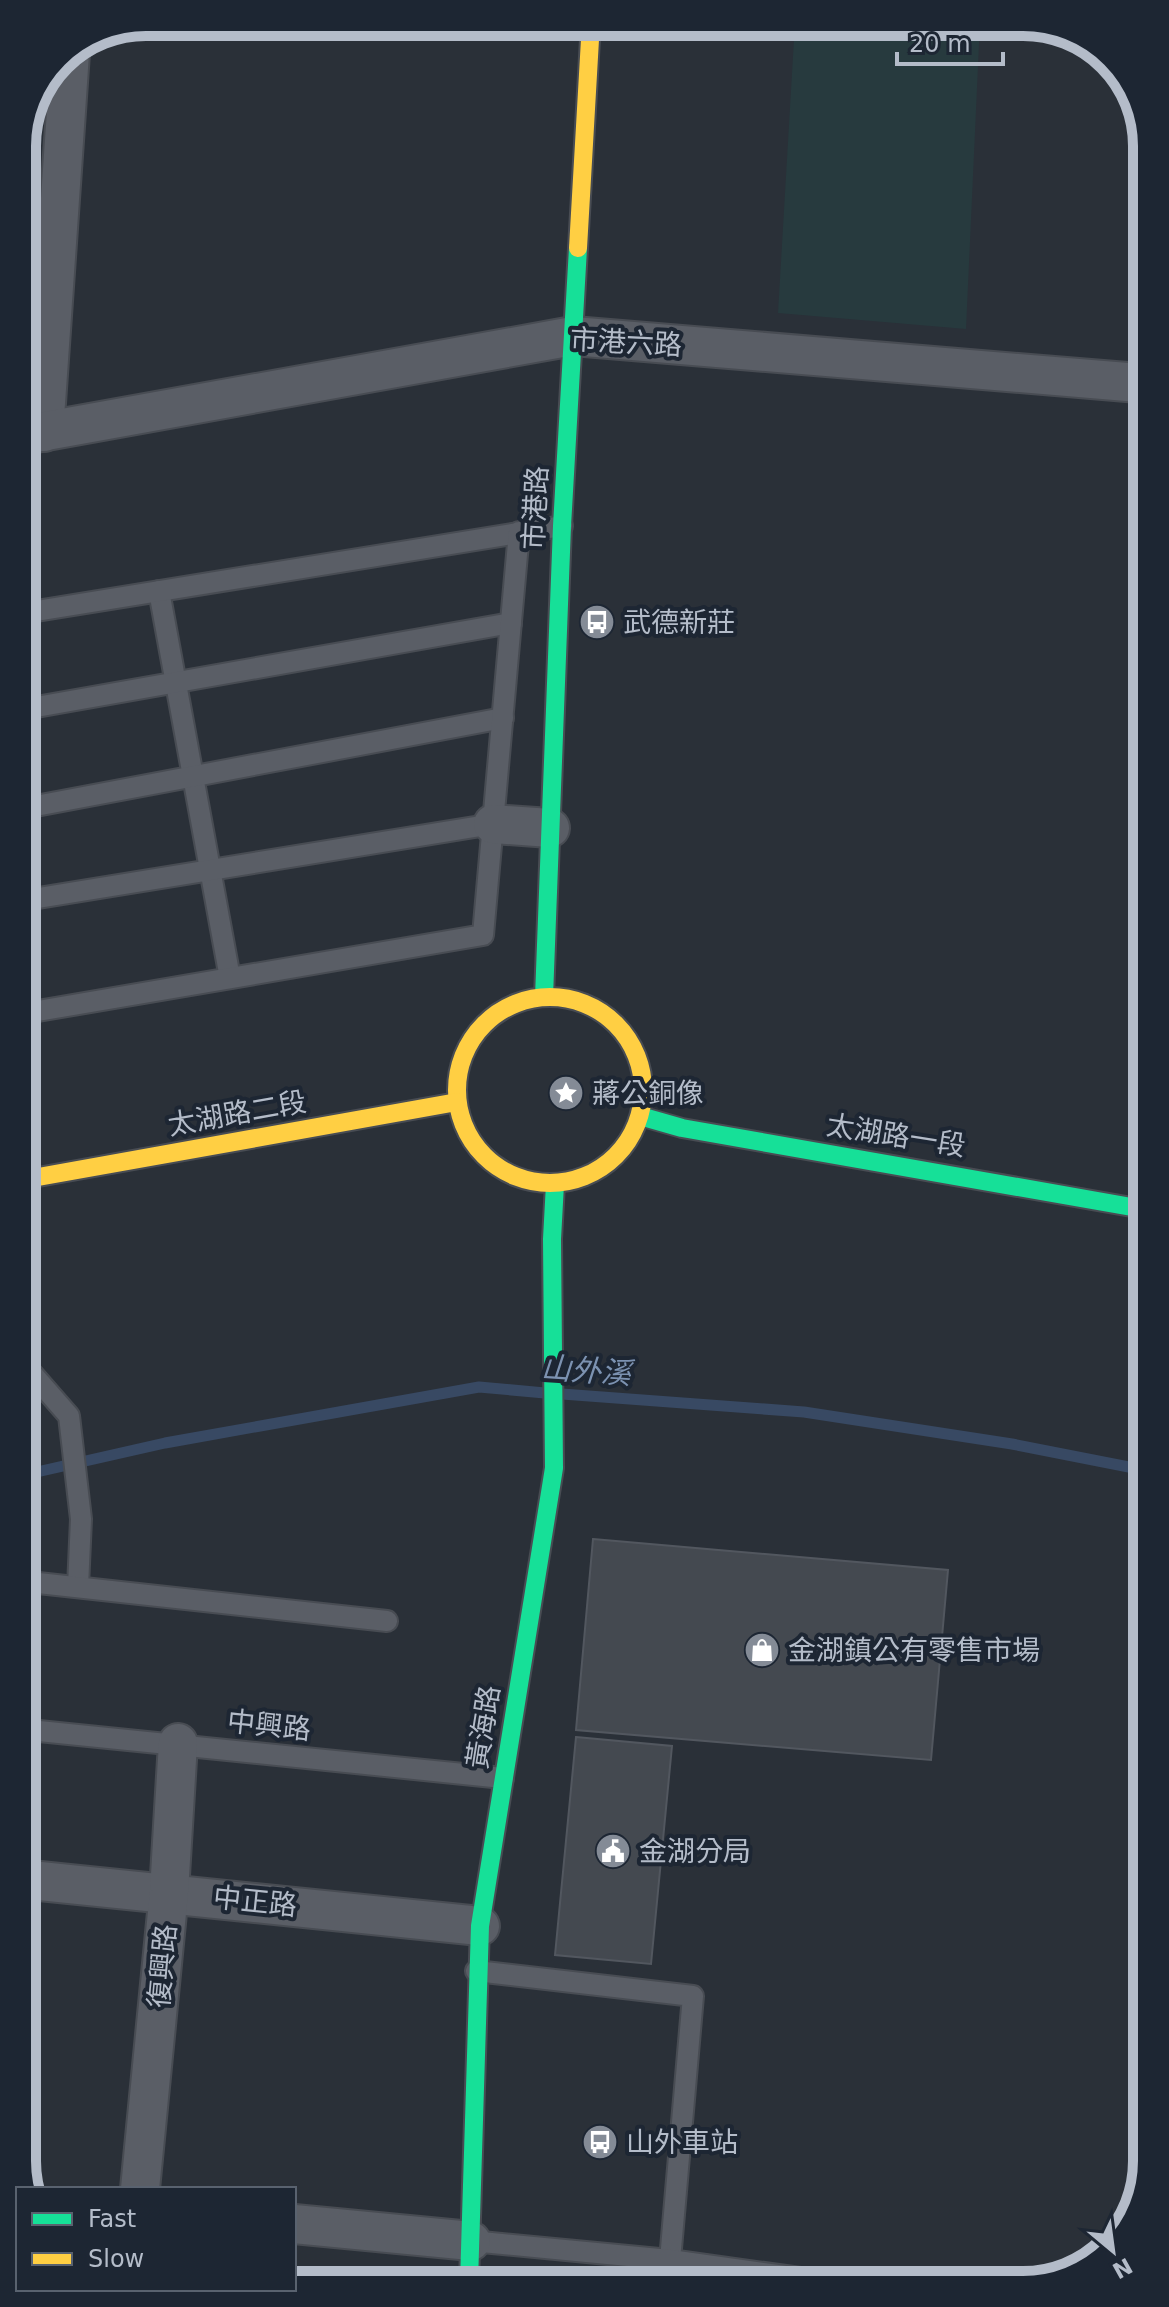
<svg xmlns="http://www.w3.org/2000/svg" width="1169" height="2307" viewBox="0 0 1169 2307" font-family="'DejaVu Sans','Noto Sans TC',sans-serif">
	<rect width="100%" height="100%" fill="#2a3038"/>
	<path fill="#273a3e" d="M795,22H980L966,329L778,313Z"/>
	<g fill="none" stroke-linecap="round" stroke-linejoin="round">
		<g stroke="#384963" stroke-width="11">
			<path d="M562,1394L804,1412L1012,1444L1144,1470"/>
			<path d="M28,1474L165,1443L479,1387L545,1393"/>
		</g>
	</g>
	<g fill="#444950" stroke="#52575f" stroke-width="2">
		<path d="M593,1539L948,1570L931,1760L576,1730Z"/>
		<path d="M576,1737L672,1746L651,1964L555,1955Z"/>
	</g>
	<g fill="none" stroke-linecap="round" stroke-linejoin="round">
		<defs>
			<g id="lane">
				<path d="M159,591L230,978"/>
				<path d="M24,613L562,526"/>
				<path d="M25,709L511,623"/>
				<path d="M25,808L503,718"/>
				<path d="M26,900L493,824"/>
				<path d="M26,1013L483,935L519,532"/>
				<path d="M28,1369L69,1416L81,1519L78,1587"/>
				<path d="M29,1582L387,1621"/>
				<path d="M29,1730L503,1778"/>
				<path d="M476,1971L693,1996L670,2260"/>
				<path d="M471,2241L670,2260L800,2278"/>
			</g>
			<g id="street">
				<path d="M44,432L70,53"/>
				<path d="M24,435L573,336L1139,383"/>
				<path d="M493,824L550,828"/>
				<path d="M30,1880L480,1926"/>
				<path d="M140,2189L169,1892L178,1743"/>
				<path d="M294,2224L471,2241"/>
			</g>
			<g id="fast">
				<path d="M544,997L562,526L578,248"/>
				<path d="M640,1116L682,1128L1143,1209"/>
				<path d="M469,2282L480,1926L554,1468L552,1239L555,1184"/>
			</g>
			<g id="slow">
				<path d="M578,248L591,22"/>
				<circle cx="550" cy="1090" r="93"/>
				<path d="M27,1179L457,1102"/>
			</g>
		</defs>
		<use href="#lane" stroke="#484c53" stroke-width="24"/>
		<use href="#street" stroke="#484c53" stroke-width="42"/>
		<use href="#fast" stroke="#484c53" stroke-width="22"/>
		<use href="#slow" stroke="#484c53" stroke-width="22"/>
		<use href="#lane" stroke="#5a5e66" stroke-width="20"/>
		<use href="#street" stroke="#5a5e66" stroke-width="38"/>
		<use href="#fast" stroke="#16e098" stroke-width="18"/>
		<use href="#slow" stroke="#ffcf43" stroke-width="18"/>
	</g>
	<defs>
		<symbol id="bus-disc" viewBox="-11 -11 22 22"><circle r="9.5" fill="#848b96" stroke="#1d2633"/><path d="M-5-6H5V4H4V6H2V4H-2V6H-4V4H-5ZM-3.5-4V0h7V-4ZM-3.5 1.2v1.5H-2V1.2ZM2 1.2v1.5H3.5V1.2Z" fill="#fff"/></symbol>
		<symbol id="sight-disc" viewBox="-11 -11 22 22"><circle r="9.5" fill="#848b96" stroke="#1d2633"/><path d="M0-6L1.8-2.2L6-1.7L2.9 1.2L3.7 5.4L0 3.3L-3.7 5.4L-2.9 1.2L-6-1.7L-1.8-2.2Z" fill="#fff"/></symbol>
		<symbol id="shop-disc" viewBox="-11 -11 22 22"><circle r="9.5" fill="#848b96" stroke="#1d2633"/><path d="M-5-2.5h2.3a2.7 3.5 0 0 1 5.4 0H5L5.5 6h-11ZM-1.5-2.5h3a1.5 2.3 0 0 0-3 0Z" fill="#fff"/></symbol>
		<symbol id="civic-disc" viewBox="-11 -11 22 22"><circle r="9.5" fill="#848b96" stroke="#1d2633"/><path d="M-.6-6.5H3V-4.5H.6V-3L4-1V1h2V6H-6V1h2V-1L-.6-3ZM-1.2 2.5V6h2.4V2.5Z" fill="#fff"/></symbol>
	</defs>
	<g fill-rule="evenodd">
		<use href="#bus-disc" x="577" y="602" width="40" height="40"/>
		<use href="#sight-disc" x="546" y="1073" width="40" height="40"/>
		<use href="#shop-disc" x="742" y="1630" width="40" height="40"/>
		<use href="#civic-disc" x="593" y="1831" width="40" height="40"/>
		<use href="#bus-disc" x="580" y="2122" width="40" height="40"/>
	</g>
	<g text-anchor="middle" stroke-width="8" stroke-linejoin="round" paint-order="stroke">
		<g font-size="28" fill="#b4bcc9" stroke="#1d2633">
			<text transform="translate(626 342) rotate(3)" y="10">市港六路</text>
			<text transform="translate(535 508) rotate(-87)" y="10">市港路</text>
			<text transform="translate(237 1113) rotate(-10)" y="10">太湖路二段</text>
			<text transform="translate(896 1135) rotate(9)" y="10">太湖路一段</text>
			<text transform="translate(269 1725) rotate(6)" y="10">中興路</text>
			<text transform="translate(483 1727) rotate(-81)" y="10">黃海路</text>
			<text transform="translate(255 1901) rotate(6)" y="10">中正路</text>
			<text transform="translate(162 1966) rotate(-85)" y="10">復興路</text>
		</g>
		<g font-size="28" fill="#b4bcc9" stroke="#1d2633" text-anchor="start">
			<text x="623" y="632">武德新莊</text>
			<text x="592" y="1103">蔣公銅像</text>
			<text x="788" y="1660">金湖鎮公有零售市場</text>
			<text x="639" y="1861">金湖分局</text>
			<text x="626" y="2152">山外車站</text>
		</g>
		<g font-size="30" font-style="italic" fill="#7c92b1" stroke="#1d2633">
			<text transform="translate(586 1371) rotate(4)" y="10">山外溪</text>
		</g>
	</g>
	<path d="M0 0H1169V2307H0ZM146 36H1023A110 110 0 0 1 1133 146V2161A110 110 0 0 1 1023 2271H146A110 110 0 0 1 36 2161V146A110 110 0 0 1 146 36Z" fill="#1d2633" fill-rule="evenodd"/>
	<path fill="none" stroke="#b4bcc9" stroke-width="10" d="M146 36H1023A110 110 0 0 1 1133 146V2161A110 110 0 0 1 1023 2271H146A110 110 0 0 1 36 2161V146A110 110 0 0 1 146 36Z"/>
	<rect x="16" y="2187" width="280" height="104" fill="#1d2633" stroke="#59626f" stroke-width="2"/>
	<rect x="32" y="2213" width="40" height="12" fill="#16e098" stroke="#59626f" stroke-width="2"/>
	<text x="88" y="2227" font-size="24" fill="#b4bcc9">Fast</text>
	<rect x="32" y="2253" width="40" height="12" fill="#ffcf43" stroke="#59626f" stroke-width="2"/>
	<text x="88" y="2267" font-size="24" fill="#b4bcc9">Slow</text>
	<g transform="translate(1113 2251) rotate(151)" stroke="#1d2633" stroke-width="6" paint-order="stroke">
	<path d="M0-6L14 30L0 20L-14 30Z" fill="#b4bcc9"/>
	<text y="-12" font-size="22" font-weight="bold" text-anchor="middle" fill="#b4bcc9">N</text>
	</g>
	<path d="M897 52v12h106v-12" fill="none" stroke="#b4bcc9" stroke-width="4"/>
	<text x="909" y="52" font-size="24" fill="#b4bcc9" stroke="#1d2633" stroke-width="6" paint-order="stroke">20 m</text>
</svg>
